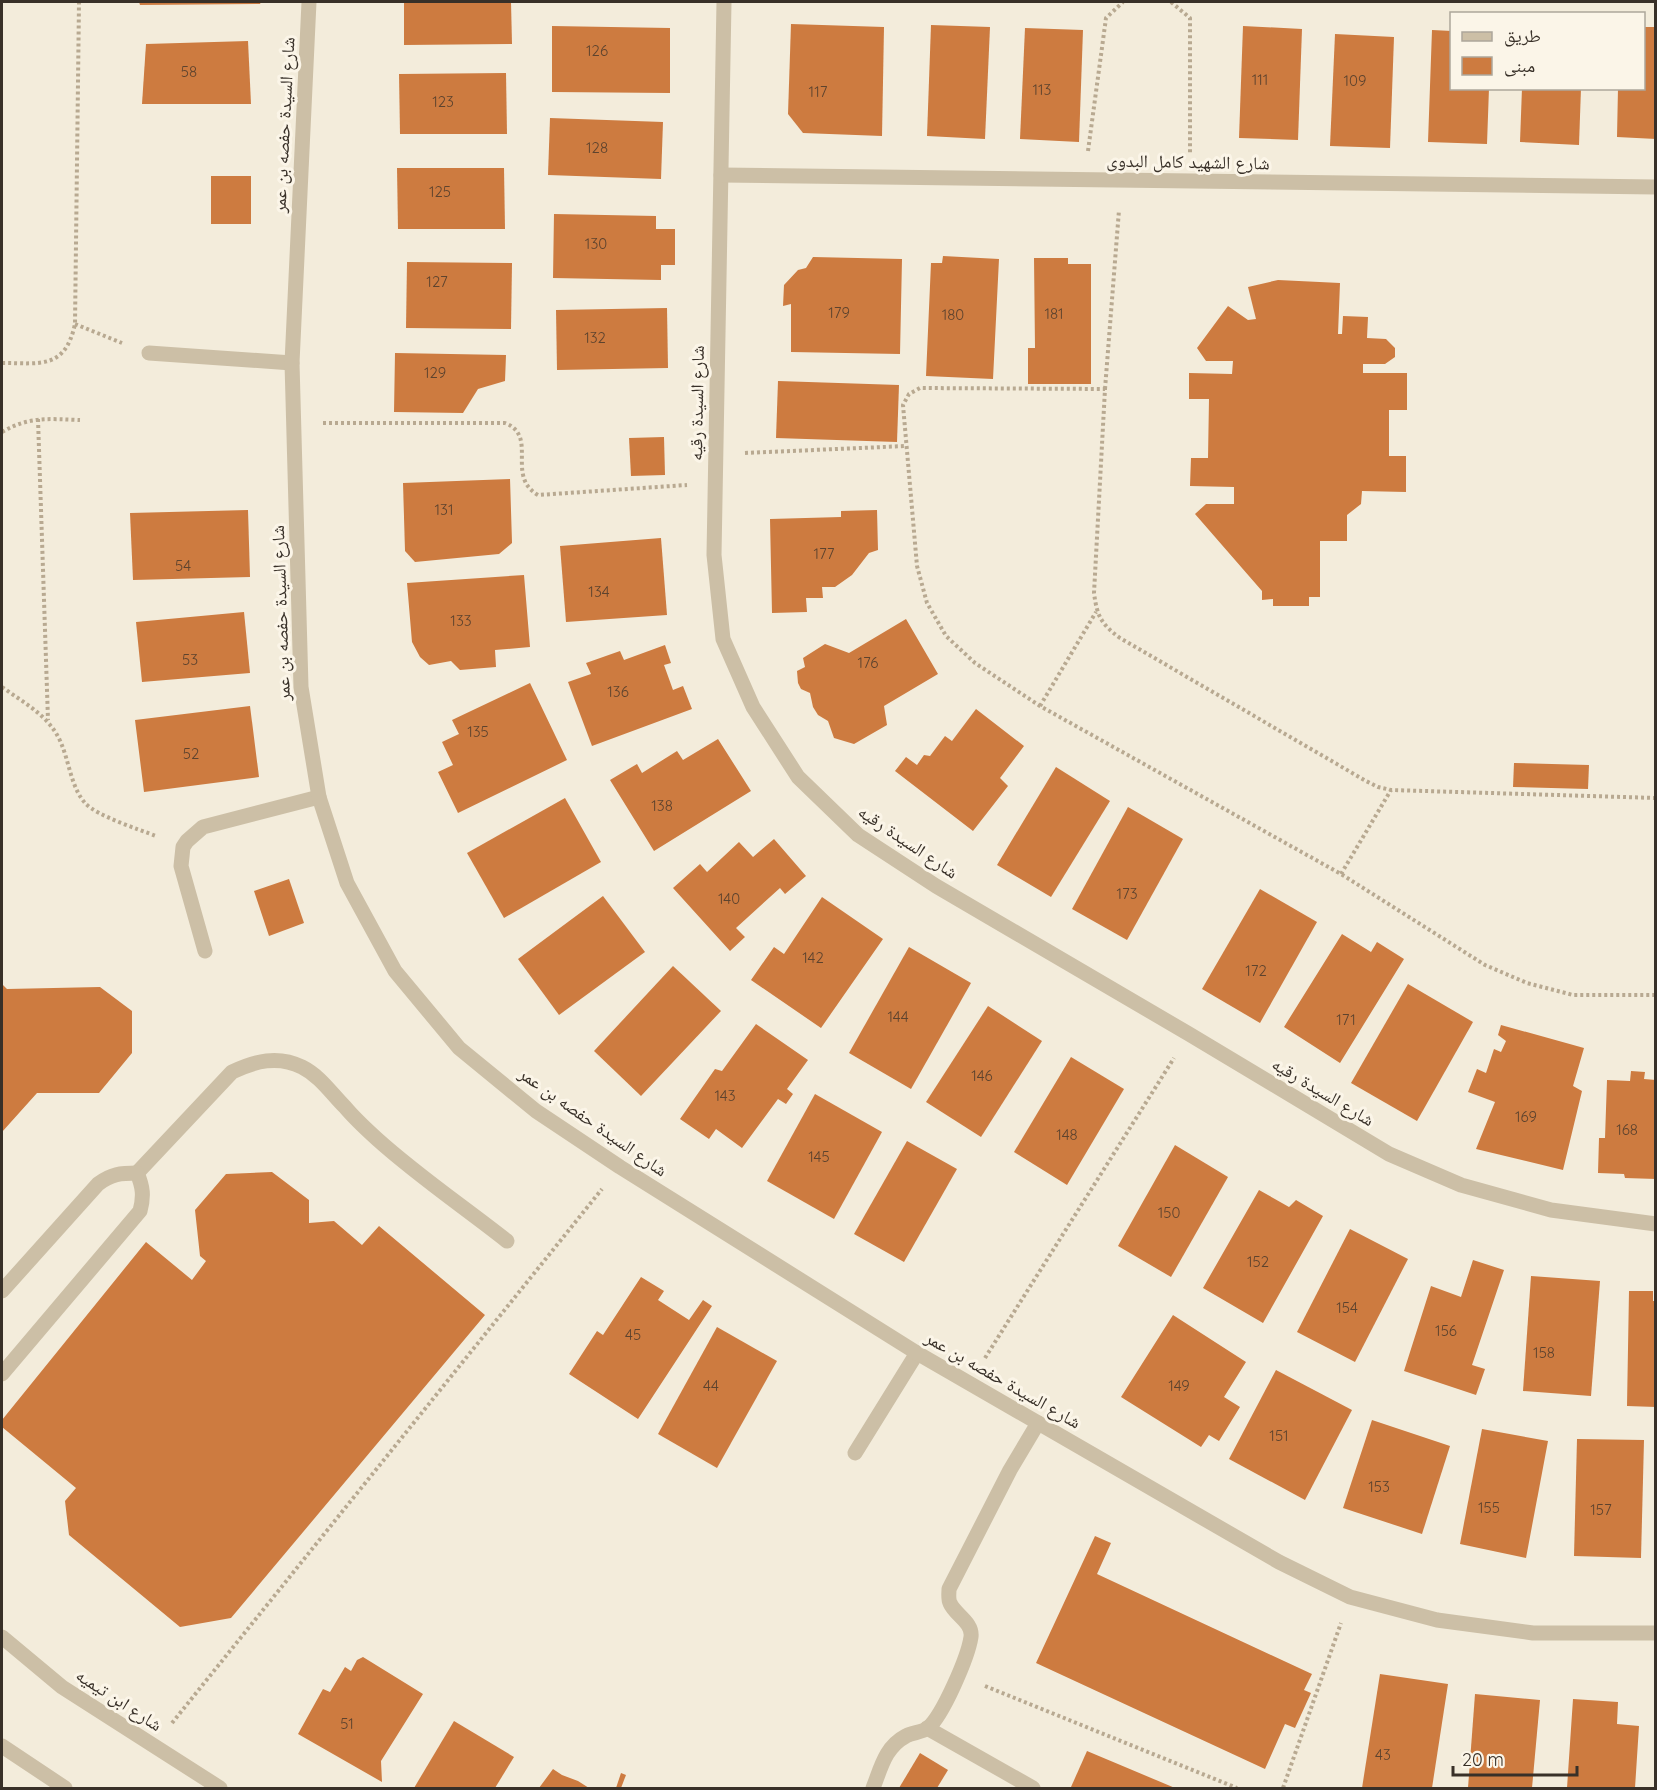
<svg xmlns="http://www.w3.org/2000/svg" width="1657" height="1790" viewBox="0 0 1657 1790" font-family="Quicksand,'Noto Naskh Arabic',sans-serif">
	<rect width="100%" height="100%" fill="#f3ecdb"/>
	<g fill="#cd7b40">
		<path d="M139,2H261L260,4L140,5Z"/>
		<path d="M404,2H511L512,44L404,45Z"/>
		<path d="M791,24L884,27L882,136L803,133L788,114Z"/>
		<path d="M931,25L990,27L985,139L927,136Z"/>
		<path d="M552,26L670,28V93L552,92Z"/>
		<path d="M1243,26L1302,29L1298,140L1239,138Z"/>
		<path d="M1644,27H1656V139L1617,137L1618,88H1644Z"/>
		<path d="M1025,28L1083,30L1079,142L1020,139Z"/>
		<path d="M1432,30L1452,31V88H1489L1487,144L1428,142Z"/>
		<path d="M1335,34L1394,37L1390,148L1330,146Z"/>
		<path d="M248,41L251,104H142L146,44Z"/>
		<path d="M506,73L507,134H400L399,74Z"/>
		<path d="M1522,88H1581L1579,145L1520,142Z"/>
		<path d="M550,118L663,122L661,179L548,175Z"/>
		<path d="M397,168H504L505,229H398Z"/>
		<rect x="211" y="176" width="40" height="48"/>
		<path d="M554,214L656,216V229H675V265H661V280L553,278Z"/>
		<path d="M943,256L999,259L993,379L926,376L931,263H942Z"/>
		<path d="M813,257L902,259L900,354L791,352V304L783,306L784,285L798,270L806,268Z"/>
		<path d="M1034,258H1068V264H1091V384H1028V348H1035Z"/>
		<path d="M407,262L512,263L511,329L406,328Z"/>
		<path d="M1278,280L1340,283L1338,334H1342L1343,316L1368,317L1367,338L1386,339L1395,348V357L1385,364H1363V373H1407V410H1389V456H1406V492L1362,491L1361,504L1347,515V541H1320V597H1309V606H1273V599L1262,600V591L1195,514L1206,504H1234V487L1190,486L1191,458H1208L1209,399H1189V373L1232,374L1233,361H1206L1197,348L1228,306L1248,320L1256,319L1248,287Z"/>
		<path d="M667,308L668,368L557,370L556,310Z"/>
		<path d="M395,353L506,355L505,381L478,389L463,413L394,412Z"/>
		<path d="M778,381L899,385L897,442L776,438Z"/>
		<path d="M664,437L665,475L631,476L629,438Z"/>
		<path d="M510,479L512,543L499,554L415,562L405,551L403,483Z"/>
		<path d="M248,510L250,577L133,580L130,513Z"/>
		<path d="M877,510L878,550L869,553L852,575L835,587H822L823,598H806L807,612L772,613L770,519L841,517V511Z"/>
		<path d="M661,538L667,615L566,622L560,546Z"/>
		<path d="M524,575L530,647L495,650L496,667L460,670L451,661L429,665L420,657L412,642L407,583Z"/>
		<path d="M244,612L250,673L142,682L136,622Z"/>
		<path d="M906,619L938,674L884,706L887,725L854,744L834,738L828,721L818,715L813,707L810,693L801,689L798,683L797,671L805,667L803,658L825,644L849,653Z"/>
		<path d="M665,645L671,663L664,665L673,690L683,686L692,709L592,746L568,682L591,674L586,663L620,651L624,660Z"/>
		<path d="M530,683L567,760L458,813L438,772L453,765L442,742L459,734L452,720Z"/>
		<path d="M250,706L259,777L144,792L135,720Z"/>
		<path d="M976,709L1024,746L1000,778L1008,786L973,831L895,771L906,757L917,765L924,755L930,756L945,736L952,741Z"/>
		<path d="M718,739L751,791L654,851L610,780L637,764L642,773L677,751L683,760Z"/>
		<path d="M1514,763L1589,765L1588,789L1513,787Z"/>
		<path d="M1056,767L1110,801L1051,897L997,865Z"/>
		<path d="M565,798L601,862L504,918L467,853Z"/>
		<path d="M1128,807L1183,839L1127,940L1072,909Z"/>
		<path d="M774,839L806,876L785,894L780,888L736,928L745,937L730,951L673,888L700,864L707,872L739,842L753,857Z"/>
		<path d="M289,879L304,923L269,936L254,891Z"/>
		<path d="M1260,889L1317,922L1260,1023L1202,989Z"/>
		<path d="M603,896L645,952L559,1015L518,959Z"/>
		<path d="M822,897L883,939L821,1028L751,980L774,947L784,954Z"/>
		<path d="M1342,934L1371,952L1377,942L1404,959L1340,1063L1284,1027Z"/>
		<path d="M909,947L971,983L911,1089L849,1053Z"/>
		<path d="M673,966L721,1011L641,1096L594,1051Z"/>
		<path d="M2,984L7,989L100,987L132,1011V1053L99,1093H37L2,1132Z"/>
		<path d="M1408,984L1473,1022L1417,1121L1351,1083Z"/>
		<path d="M988,1006L1042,1041L981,1137L926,1102Z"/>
		<path d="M756,1024L808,1060L787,1089L793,1094L786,1104L778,1099L742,1148L716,1129L709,1139L680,1119L715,1069L722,1071Z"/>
		<path d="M1501,1025L1584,1048L1573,1086L1582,1091L1563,1170L1476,1149L1495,1102L1468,1092L1477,1069L1486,1073L1494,1049L1501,1052L1506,1041L1498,1035Z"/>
		<path d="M1071,1057L1124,1089L1067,1185L1014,1152Z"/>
		<path d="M1631,1071L1645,1072L1644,1079L1656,1080V1179L1625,1178L1624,1174L1598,1173L1599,1138H1605L1607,1080L1630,1081Z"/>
		<path d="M815,1094L882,1132L834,1219L767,1181Z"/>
		<path d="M907,1141L957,1169L904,1262L854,1234Z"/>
		<path d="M1175,1145L1228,1177L1171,1277L1118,1246Z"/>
		<path d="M272,1172L309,1200V1223L334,1221L362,1245L379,1226L485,1315L231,1618L180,1627L69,1535L65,1501L76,1488L2,1427V1420L146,1242L192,1280L206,1261L200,1256L195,1210L226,1174Z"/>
		<path d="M1259,1190L1289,1207L1296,1200L1323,1216L1263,1323L1203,1288Z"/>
		<path d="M1350,1229L1408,1259L1355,1362L1297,1332Z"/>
		<path d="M1473,1260L1504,1270L1472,1365L1485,1369L1476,1395L1404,1371L1431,1286L1461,1297Z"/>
		<path d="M1531,1276L1600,1281L1591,1396L1523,1391Z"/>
		<path d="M641,1277L664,1291L658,1300L689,1320L703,1300L712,1306L638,1419L569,1374L597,1331L603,1335Z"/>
		<path d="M1629,1291H1653V1301H1656V1407L1627,1406Z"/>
		<path d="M1173,1315L1246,1362L1224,1397L1240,1407L1219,1441L1209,1435L1201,1447L1121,1397Z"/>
		<path d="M717,1327L777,1361L717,1468L658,1434Z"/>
		<path d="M1276,1370L1352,1410L1305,1500L1229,1459Z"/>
		<path d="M1372,1420L1450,1446L1422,1534L1343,1508Z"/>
		<path d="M1482,1429L1548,1441L1526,1558L1460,1544Z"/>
		<path d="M1577,1439L1644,1440L1641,1558L1574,1556Z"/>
		<path d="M1095,1536L1111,1543L1097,1574L1312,1674L1304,1690L1311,1693L1295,1728L1285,1724L1265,1769L1036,1663Z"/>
		<path d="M363,1657L423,1694L381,1761L382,1782L298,1734L323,1689L330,1692L345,1667L351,1671L357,1660Z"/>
		<path d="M1380,1674L1448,1684L1432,1788H1362Z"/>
		<path d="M1475,1694L1540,1700L1532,1788H1468Z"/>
		<path d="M1573,1699L1618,1702L1617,1724L1639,1726L1635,1788H1567Z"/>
		<path d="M454,1721L514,1757L495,1788H414Z"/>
		<path d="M1087,1751L1175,1788L1071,1787Z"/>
		<path d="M920,1753L948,1770L937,1788H899Z"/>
		<path d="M553,1769L562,1775L578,1781L589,1788H539Z"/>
		<path d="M621,1773L626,1775L621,1788H616Z"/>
	</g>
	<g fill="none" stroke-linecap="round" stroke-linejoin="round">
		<g stroke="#b8a991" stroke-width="4" stroke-dasharray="3 3" stroke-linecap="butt">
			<path d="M1171,2L1190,18V153"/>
			<path d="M1088,151L1106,18L1123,2"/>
			<path d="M75,324L122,343"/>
			<path d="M2,363C40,363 65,370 75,324L79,2"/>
			<path d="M1105,389L1119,210"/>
			<path d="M38,419L48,720"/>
			<path d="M323,423H505C539,436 505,476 538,495L687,485"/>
			<path d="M2,432C29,416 50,419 80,420"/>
			<path d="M745,453L906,446"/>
			<path d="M2,687C24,703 50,716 61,743C69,761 71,787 85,803C97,816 138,829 156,836"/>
			<path d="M1040,706L1096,612"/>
			<path d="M1656,798L1391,790L1378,787L1366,781L1120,638C1101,624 1097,616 1094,593L1105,389L920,388L909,394L903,405L917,566L927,603L946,636L975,663L1040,706L1341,874L1485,965L1527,983L1573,995H1656"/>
			<path d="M1341,874L1391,790"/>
			<path d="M985,1358L1174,1058"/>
			<path d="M985,1686L1237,1788"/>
			<path d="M172,1723L602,1189"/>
			<path d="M1283,1788L1341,1623"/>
		</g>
		<g stroke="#ccbfa6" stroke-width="15">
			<path d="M149,353L292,363"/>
			<path d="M205,951L181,866L183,847L187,841L203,827L319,797"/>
			<path d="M137,1173L232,1072C255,1061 278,1055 302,1067C320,1076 331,1093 345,1107C355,1119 366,1129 377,1139C418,1176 464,1207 507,1241"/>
			<path d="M2,1291L98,1184C111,1174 121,1173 137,1173C143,1187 144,1196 140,1211L2,1374"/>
			<path d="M855,1453L917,1353"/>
			<path d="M927,1728L1033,1788"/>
			<path d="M873,1788C881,1768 885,1747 906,1736C913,1732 921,1733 928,1728C943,1715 968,1657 971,1637C973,1622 955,1615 950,1603C948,1599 949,1593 949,1589L1010,1470L1038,1423"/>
		</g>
		<g stroke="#ccbfa6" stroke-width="15">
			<path d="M309,2L292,363L301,687L319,797L347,883L395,971L459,1048L536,1111L620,1167L917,1353L1279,1562L1350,1597L1437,1620L1533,1633H1656"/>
			<path d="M724,2L714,555L723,639L753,707L798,777L858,835L936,886L1189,1034L1389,1154L1461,1185L1551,1210L1656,1224"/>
			<path d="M721,175L1656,187"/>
		</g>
		<g stroke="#ccbfa6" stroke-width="15">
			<path d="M2,1637L62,1687L220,1788"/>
			<path d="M2,1746L65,1788"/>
		</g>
	</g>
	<g text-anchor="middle" stroke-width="6" stroke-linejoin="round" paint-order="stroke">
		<g font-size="15" fill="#5d432e">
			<text x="597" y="56">126</text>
			<text x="189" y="77">58</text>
			<text x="1260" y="85">111</text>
			<text x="1355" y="86">109</text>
			<text x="1042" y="95">113</text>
			<text x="818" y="97">117</text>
			<text x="443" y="107">123</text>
			<text x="597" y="153">128</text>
			<text x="440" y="197">125</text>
			<text x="596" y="249">130</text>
			<text x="437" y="287">127</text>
			<text x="839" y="318">179</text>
			<text x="1054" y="319">181</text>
			<text x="953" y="320">180</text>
			<text x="595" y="343">132</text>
			<text x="435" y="378">129</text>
			<text x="444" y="515">131</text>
			<text x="824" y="559">177</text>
			<text x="183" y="571">54</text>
			<text x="599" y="597">134</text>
			<text x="461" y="626">133</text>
			<text x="190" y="665">53</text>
			<text x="868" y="668">176</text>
			<text x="618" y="697">136</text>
			<text x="478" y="737">135</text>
			<text x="191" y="759">52</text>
			<text x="662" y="811">138</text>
			<text x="1127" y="899">173</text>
			<text x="729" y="904">140</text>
			<text x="813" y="963">142</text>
			<text x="1256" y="976">172</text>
			<text x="898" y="1022">144</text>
			<text x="1346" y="1025">171</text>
			<text x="982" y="1081">146</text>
			<text x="725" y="1101">143</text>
			<text x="1526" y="1122">169</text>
			<text x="1627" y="1135">168</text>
			<text x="1067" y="1140">148</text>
			<text x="819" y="1162">145</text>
			<text x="1169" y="1218">150</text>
			<text x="1258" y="1267">152</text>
			<text x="1347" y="1313">154</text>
			<text x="1446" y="1336">156</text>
			<text x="633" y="1340">45</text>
			<text x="1544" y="1358">158</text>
			<text x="711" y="1391">44</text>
			<text x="1179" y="1391">149</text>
			<text x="1279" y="1441">151</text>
			<text x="1379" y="1492">153</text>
			<text x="1489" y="1513">155</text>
			<text x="1601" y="1515">157</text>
			<text x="347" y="1729">51</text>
			<text x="1383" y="1760">43</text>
		</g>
		<g font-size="18" fill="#383028" stroke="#fbf5e8">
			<text transform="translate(284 125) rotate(-87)" y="6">شارع السيدة حفصه بن عمر</text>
			<text transform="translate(1188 162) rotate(1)" y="6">شارع الشهيد كامل البدوى</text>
			<text transform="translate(697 403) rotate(-89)" y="6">شارع السيدة رقيه</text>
			<text transform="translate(281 613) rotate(-92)" y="6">شارع السيدة حفصه بن عمر</text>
			<text transform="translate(908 842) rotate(34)" y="6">شارع السيدة رقيه</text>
			<text transform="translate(1323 1092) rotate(31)" y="6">شارع السيدة رقيه</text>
			<text transform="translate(593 1122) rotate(35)" y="6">شارع السيدة حفصه بن عمر</text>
			<text transform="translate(1003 1380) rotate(30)" y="6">شارع السيدة حفصه بن عمر</text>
			<text transform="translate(119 1700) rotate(33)" y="6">شارع ابن تيميه</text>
		</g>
	</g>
	<rect width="1657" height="1790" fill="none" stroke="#383028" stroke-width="6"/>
	<rect x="1450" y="12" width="195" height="78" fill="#fbf5e8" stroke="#ada69b" stroke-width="1.5"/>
	<rect x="1462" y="32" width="30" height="9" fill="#ccbfa6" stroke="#ada69b" stroke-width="1.5"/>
	<text x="1504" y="42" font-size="18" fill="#383028">طريق</text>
	<rect x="1462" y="57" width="30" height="18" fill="#cd7b40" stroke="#ada69b" stroke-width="1.5"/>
	<text x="1504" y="72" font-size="18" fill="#383028">مبنى</text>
	<path d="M1453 1766v9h124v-9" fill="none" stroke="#383028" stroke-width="3"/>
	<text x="1462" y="1766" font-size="18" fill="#383028" stroke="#fbf5e8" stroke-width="4.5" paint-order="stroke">20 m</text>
</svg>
